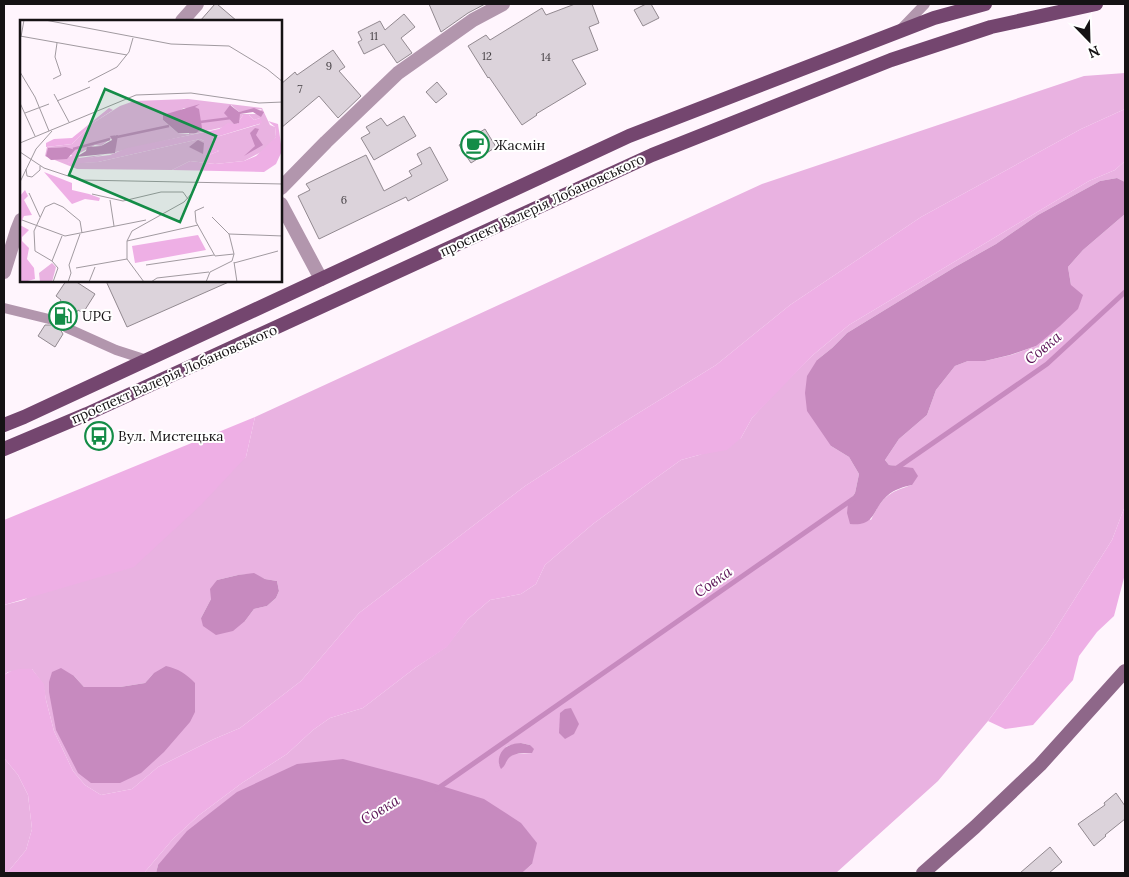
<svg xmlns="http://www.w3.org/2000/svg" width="1129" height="877" viewBox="0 0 1129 877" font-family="Lora,serif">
	<rect width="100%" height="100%" fill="#fff5fd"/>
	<g fill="#e9b2e1" fill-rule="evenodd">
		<path d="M1125,73V109L1081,129L921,217L790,305L716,365L632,417L525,486L359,613L301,681L240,728L214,739L158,767L132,789L101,795L85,785L73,771L54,731L46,700L43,684L32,669L8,672L4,675V605L24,600L246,457L255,417L762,184L1084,76ZM254,574L265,579L277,581L279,591L276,598L267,606L254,609L245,621L201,618L211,599L217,580L238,575ZM154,673L78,773L74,676L84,687H120L145,683Z"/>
		<path d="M1125,161V182L1117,178L1100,181L1038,215L996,244L955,267L847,333L832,348L817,360L831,446L849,457L859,474L855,493L848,503L871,520C882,497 889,492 912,485L899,467L889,465L885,460L899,439L927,415L936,390L955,366L968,361H985L1011,355L1036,346L1071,285L1068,267L1083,250L1125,214V506L1112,540L1048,641L988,721L938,781L836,873H522L532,864L158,865L156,873H144L173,839L198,816L242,783L287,754L313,730L330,718L363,708L415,668L446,647L468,619L490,600L521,594L536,584L545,565L593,524L649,483L681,460L699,455L741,438L752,418L773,395L813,355L849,325L1089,181L1115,170ZM521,743L530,745L532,753L514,754L499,765V759L507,746Z"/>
		<path d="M4,758L18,775L28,795L32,829L26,850L7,873H4Z"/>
	</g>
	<g fill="#eeafe5">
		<path d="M1125,109V161L1115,170L1089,181L849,325L813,355L752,418L741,438L727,450L699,455L681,460L649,483L593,524L545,565L536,584L521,594L490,600L468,619L447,647L415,668L363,708L330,718L313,730L287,754L242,783L198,816L173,839L144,873H7L26,850L32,829L28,795L18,775L4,758V675C12,669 22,668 32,669L44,684L46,700L54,731L73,771L85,785L101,795L132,789L158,767L214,739L240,728L301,681L359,613L525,486L632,417L716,365L790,305L921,217L1081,129Z"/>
		<path d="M255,417L246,457L201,505L134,567L4,605V520Z"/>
		<path d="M1125,506V574L1114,616L1097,632L1079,656L1073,680L1033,725L1005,729L988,721L1048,641L1112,540Z"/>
	</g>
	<g fill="#c78abf">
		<path d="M1117,178L1125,182V214L1083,250L1068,267L1071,285L1083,295L1078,309L1060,326L1036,346L1010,355L985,361H968L955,366L936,390L927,415L899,439L885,460L889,465L913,468L918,476L912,485C903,487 895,489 887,496C872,509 876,527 850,524L847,513L848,503L855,493L859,474L849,457L831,446L807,411L805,393L807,376L817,360L832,348L847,333L955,267L996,244L1038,215L1100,181Z"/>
		<path d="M254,573L265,579L277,581L279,591L276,598L267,606L254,609L245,621L233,631L216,635L203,626L201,618L211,599L210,589L217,580L238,575Z"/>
		<path d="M166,666C179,669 186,674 195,683V712L190,722L164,752L141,773L120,783H91L78,773L56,730L49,692V682L52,672L61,668L74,676L84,687H120L145,683L154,673Z"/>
		<path d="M571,708L579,724L574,734L565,739L559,733L560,713L565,709Z"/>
		<path d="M521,743L530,745L534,749L532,753C524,753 514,752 508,759C505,763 506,765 501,769C496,761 500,750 508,746C512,744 517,743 521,743Z"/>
		<path d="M343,759L419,779L484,799L521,823L537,843L532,864L522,873H156L158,865L187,831L237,792L297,764Z"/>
	</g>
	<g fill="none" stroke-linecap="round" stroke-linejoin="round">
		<g stroke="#c78abf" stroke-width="5">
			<path d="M894,470L1047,364L1125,292"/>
			<path d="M437,789L853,499"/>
		</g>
	</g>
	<g fill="#dcd3db" stroke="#928990">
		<path d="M215,4H217L237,21H200Z"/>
		<path d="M429,4H485L468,13L441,32Z"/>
		<path d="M575,4H592L599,23L589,27L598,50L572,60L586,84L536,114L537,115L522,125L489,77L488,78L468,46L486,35L490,40L542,8L546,15Z"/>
		<path d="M646,4H651L659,18L643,26L634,10Z"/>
		<path d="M404,14L415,27L401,38L412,53L397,63L384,44L364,54L358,42L362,40L358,32L380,21L385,30Z"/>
		<path d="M333,50L345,67L339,71L361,96L338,118L319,96L281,128V84L295,72L297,75Z"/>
		<path d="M437,82L447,94L436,103L426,92Z"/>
		<path d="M404,116L416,136L374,160L361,138L370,133L366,127L381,118L387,126Z"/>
		<path d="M485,129L496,147L471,163L459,145Z"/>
		<path d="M430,147L448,180L408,201L406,197L319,239L298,196L310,190L306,184L366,155L384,191L412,176L409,171L422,164L417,154Z"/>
		<path d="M66,281H75L95,294L83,313L78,310L71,322L66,321L61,325L60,329L63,334L55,347L38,336L45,325H51L56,321L55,317L53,313L61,300L56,296Z"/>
		<path d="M106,281H231L127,327Z"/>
		<path d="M1116,793L1125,806V819L1105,835L1106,836L1094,846L1078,824L1105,805L1104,803Z"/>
		<path d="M1050,847L1062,862L1049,873H1020Z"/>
	</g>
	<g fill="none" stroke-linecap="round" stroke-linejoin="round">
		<g stroke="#b296ad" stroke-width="10">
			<path d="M900,30L925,4"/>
			<path d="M4,308L49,319"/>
			<path d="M67,328L116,350L147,360"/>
		</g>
		<g stroke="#b296ad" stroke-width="14">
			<path d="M182,21L197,4"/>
			<path d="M281,188L326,142L398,73L473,20L503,4"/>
			<path d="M281,204L321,279"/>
			<path d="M4,272L17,230L21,220"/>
		</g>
		<path stroke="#8e6789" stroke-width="14" d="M923,873L975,827L1040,765L1125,671"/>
		<g stroke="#74466f" stroke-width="14">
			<path d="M4,425L24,417L629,136L934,18L985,4"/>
			<path d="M4,449L87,414L652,155L891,60L991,27L1096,4"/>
		</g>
	</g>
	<defs>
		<symbol id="cafe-ring" viewBox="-11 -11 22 22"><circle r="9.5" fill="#fff" stroke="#148c47" stroke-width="1.5"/><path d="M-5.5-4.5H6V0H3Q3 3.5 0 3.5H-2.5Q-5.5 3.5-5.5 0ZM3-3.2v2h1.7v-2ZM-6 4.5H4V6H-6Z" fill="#148c47"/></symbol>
		<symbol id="fuel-ring" viewBox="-11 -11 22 22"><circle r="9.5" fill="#fff" stroke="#148c47" stroke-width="1.5"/><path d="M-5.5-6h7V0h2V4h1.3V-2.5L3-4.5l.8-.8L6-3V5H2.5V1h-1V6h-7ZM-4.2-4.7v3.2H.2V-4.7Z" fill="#148c47"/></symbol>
		<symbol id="bus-ring" viewBox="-11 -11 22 22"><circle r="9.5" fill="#fff" stroke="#148c47" stroke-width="1.5"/><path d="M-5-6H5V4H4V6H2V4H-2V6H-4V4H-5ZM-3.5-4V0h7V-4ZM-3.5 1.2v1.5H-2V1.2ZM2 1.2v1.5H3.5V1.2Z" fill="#148c47"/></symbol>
	</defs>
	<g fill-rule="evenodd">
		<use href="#cafe-ring" x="459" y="129" width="32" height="32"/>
		<use href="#fuel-ring" x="47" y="300" width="32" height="32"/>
		<use href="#bus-ring" x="83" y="420" width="32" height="32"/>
	</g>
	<g text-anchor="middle" stroke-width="4" stroke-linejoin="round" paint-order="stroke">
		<g font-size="11" fill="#474246">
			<text x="374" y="40">11</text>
			<text x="487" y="60">12</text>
			<text x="546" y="61">14</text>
			<text x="329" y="70">9</text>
			<text x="300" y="93">7</text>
			<text x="344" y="204">6</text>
		</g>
		<g font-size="14" fill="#151214" stroke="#fff" text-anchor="start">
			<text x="494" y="150">Жасмін</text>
			<text x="82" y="321">UPG</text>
			<text x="118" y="441">Вул. Мистецька</text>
		</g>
		<g font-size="14" fill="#151214" stroke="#fff">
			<text transform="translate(542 205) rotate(-25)" y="5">проспект Валерія Лобановського</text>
			<text transform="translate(174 374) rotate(-24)" y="5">проспект Валерія Лобановського</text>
		</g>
		<g font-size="15" font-style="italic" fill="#5b1356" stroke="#fff">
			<text transform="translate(1043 348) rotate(-40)" y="5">Совка</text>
			<text transform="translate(713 582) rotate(-35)" y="5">Совка</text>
			<text transform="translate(380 810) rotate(-32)" y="5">Совка</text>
		</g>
	</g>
	<g transform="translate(20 20)">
		<rect width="262" height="262" fill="#fff5fd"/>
		<path d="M168,79L242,88L250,105L255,107L256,117L247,129L224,141L195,144L170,141L152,150L57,149L25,136L27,127L52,124L73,103L100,86L114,81ZM211,85L219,92L242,89L237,94H220L212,101L207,93ZM164,88L169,89V114L158,113L143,100ZM223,95H229L234,100L240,98V104L193,118L191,128L199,131L189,135L184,133V121L180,119L78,142L48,143L217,104ZM96,115L95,133L59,138L58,134L75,125L81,126ZM46,127L52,136L31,140L32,128ZM32,243L36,247L32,262H20L19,253Z" fill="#e9b2e1" fill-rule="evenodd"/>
		<path d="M89,88L93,90L73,103L52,124L26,127V123L34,119L52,118ZM223,95H229L234,100L240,98L242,103L193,118L191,127L199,131L189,135H184V121L180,119L78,142L48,144L51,140L90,135L107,128L199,109L208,103L217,104ZM248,101L258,104L262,131L256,144L244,152L152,150L170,141L195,144L224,141L236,136L256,117L255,107ZM24,152L52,163V170L69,174L80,178L79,181L65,179L52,184ZM5,170L8,176L4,180L12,195L4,196L0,204V176ZM0,205L9,210L2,217V221L9,228L7,239L14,248L15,259L4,262H0ZM178,215L186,230L115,243L112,226Z" fill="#eeafe5"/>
		<path d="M180,84L175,87L179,89L182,108L176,113H158L143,100V95ZM210,85L219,92L234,88L244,92L241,97L233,92L220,94L219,103L214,104L204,93ZM235,108L239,109L236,115L243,125L224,136L235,126L230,113ZM98,115L95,133L56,137L66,131L67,127L81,126L92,120L90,116ZM178,120L184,123L183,134L169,127ZM46,127L55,130L47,139L31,140L26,136L28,128Z" fill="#c78abf"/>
		<path fill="none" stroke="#c78abf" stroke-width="2.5" d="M180,102L211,98M97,117L149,106M53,129L90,119"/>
		<path fill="none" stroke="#a19aa0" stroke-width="1" d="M25,0L151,24L209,26L247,49L263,62M0,16L107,35M1,17L4,0M0,52L15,77L29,111M33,59L41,55L35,37L37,23M68,62L97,47L109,32L113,18M34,74L49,102M37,81L70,67M0,83L15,116M5,93L29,84M0,123L116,75L171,73L239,83L263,82M0,132L24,148L60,160L263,164M6,149L7,156L12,157L20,150V146M0,162L16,129L32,111M9,173L20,197M72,174L103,181L141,172H163L168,179M90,180L94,206M184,187L175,191L176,202L195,236L214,234M2,200L45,216L126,200M209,214L263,216M107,221L178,205M107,239V221L112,211L164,182L173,172L179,158M107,239L124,262M32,241L15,231L14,211L25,187L34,183L43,187L60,201L62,213M214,242L217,262M214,243L258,231M126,245L194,235M56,248L107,239M33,262L38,248L32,241L42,216M48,262L51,253L49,245L60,214M69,262L75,247M131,262L137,258L189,252M186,262L190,252L212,241L214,234L209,214L192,197"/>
		<path fill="#148c47" fill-opacity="0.15" stroke="#148c47" stroke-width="2.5" d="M85,69L196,116L160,202L49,155Z"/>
		<rect width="262" height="262" fill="none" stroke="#151214" stroke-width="2.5"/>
	</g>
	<rect width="1129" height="877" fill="none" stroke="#151214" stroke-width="10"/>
	<g transform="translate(1089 40) rotate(157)" stroke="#ffffff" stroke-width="4" paint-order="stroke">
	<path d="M0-4L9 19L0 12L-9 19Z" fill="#151214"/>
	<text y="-8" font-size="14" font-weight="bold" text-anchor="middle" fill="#151214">N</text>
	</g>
</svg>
